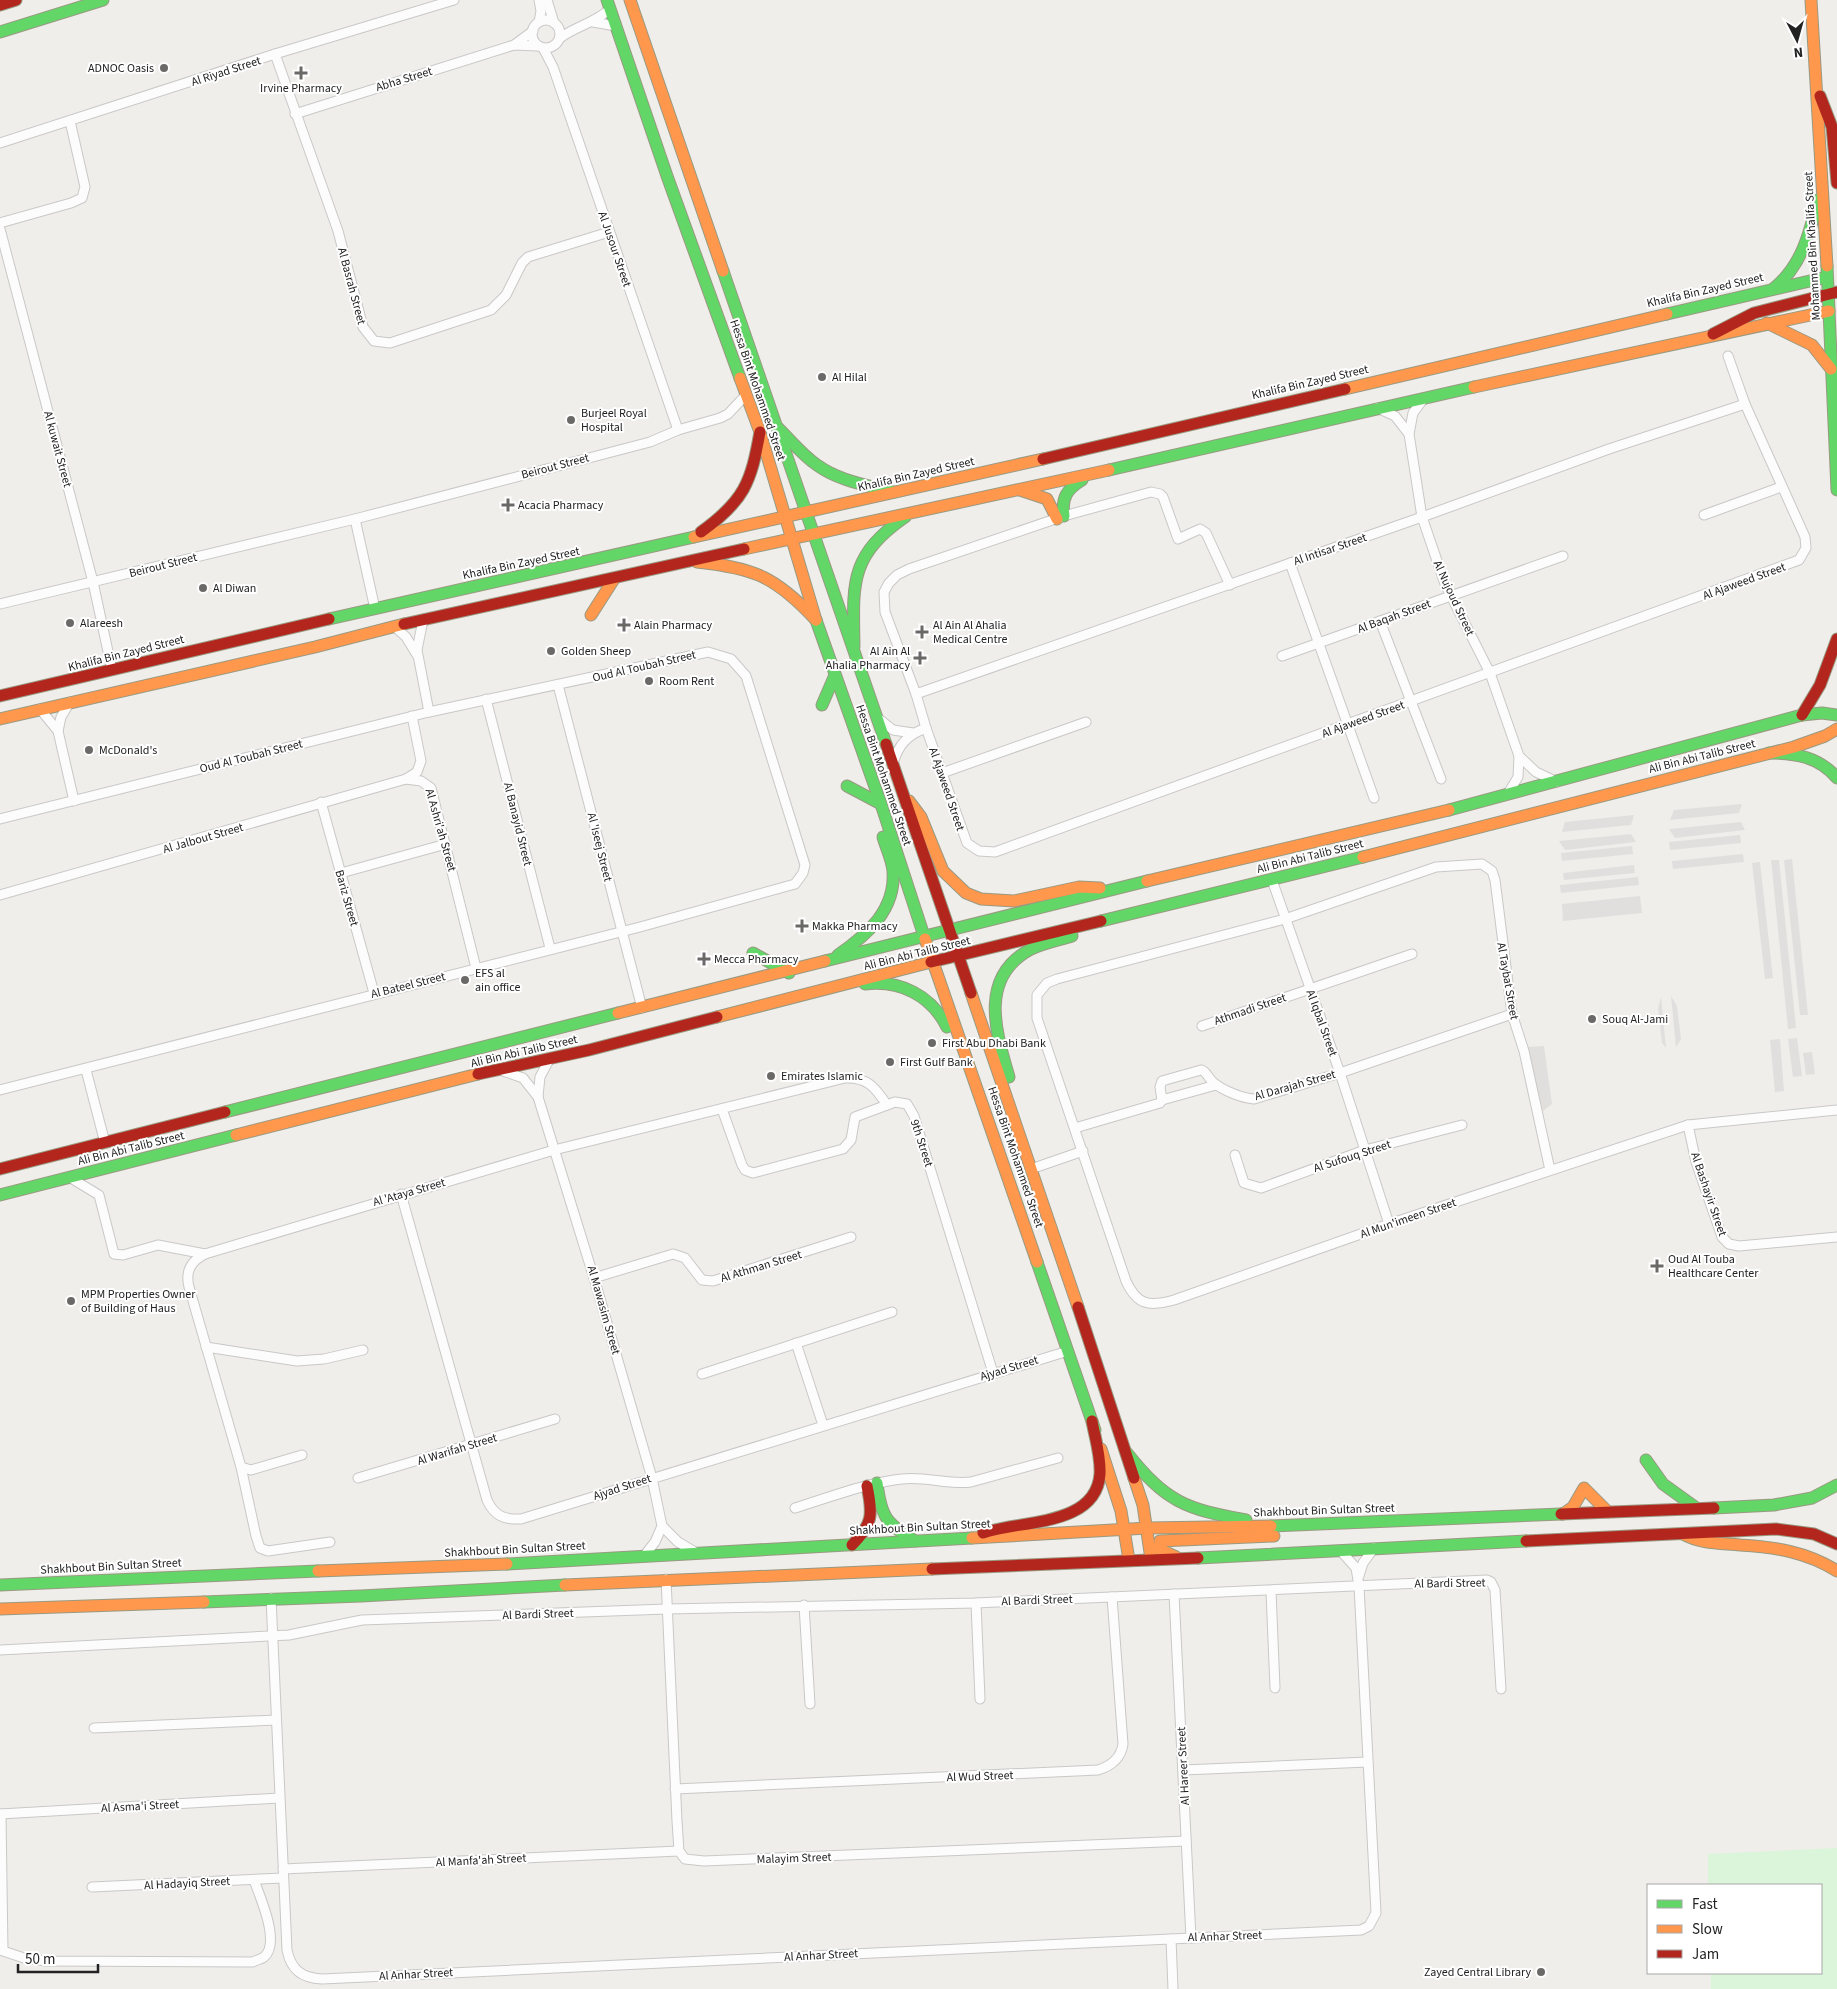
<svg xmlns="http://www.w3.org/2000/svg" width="1837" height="1989" viewBox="0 0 1837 1989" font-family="'Source Sans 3',sans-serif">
	<rect width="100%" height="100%" fill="#f0eeeb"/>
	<path fill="#daf5da" d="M1837,1848V1989H1711V1973H1821V1885H1708V1854Z"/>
	<g fill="#e0dfde">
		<path d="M1742,804L1739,813L1670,820L1674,810Z"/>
		<path d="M1634,815L1631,825L1562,832L1565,822Z"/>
		<path d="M1741,822L1745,830L1675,838L1669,829Z"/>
		<path d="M1631,834L1636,842L1565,850L1559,841Z"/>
		<path d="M1740,835L1741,843L1670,850L1669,842Z"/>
		<path d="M1632,846L1633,854L1562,861L1561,853Z"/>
		<path d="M1743,854L1744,862L1673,869L1672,861Z"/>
		<path d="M1792,859L1808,1015H1800L1784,860Z"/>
		<path d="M1771,860H1779L1796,1028L1788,1029Z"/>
		<path d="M1760,862L1773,978L1765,979L1752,863Z"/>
		<path d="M1634,865L1635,873L1564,880L1563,873Z"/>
		<path d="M1638,877L1639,885L1561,893L1560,885Z"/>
		<path d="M1640,896L1642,913L1563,921L1562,904Z"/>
		<path d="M1671,996L1677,1006L1681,1039L1676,1047Z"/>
		<path d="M1661,997L1666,1048L1662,1043L1658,1008Z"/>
		<path d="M1797,1038L1802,1076L1793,1077L1788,1039Z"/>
		<path d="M1780,1039L1784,1091L1775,1092L1770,1040Z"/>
		<path d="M1544,1046L1552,1104L1543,1111L1527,1047Z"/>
		<path d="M1812,1052L1815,1074L1806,1075L1803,1053Z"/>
	</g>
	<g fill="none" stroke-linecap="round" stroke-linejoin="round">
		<defs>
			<g id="street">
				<path d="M547,0L554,23"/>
				<circle cx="546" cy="34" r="14"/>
				<path d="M539,22L541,11L539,0"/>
				<path d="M593,22L616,26"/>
				<path d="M560,38C576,26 595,23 610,9"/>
				<path d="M514,45L533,31"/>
				<path d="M543,48L553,67L678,430"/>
				<path d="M275,54L338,231L363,327L374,341L390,343L491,310L506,295L522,263L528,257L609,232"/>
				<path d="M295,114L514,45L538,46"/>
				<path d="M0,143L275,54L454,0"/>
				<path d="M0,223L71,203L82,198L85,187L70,121"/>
				<path d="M0,229L93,582L112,670"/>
				<path d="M1424,398L1413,413L1409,434L1422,517L1445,584L1490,673L1519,756L1518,777L1507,795"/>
				<path d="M1377,408L1395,416L1409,434"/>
				<path d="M1704,515L1781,487"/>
				<path d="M355,519L375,609"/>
				<path d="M1290,563L1374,798"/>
				<path d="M1230,585L1206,533L1200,529L1178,539L1163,497L1160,494L1151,492L1064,516L909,569L897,575L889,583L884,592L885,612L916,694L926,728L967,843L979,851L995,852L1799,560L1806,548L1805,537L1745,404L1728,356"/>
				<path d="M0,604L355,519L650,442L678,430L720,418L728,414L746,395"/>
				<path d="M423,620L417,650L429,712"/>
				<path d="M1380,621L1441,779"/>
				<path d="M394,626L406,637L417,655"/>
				<path d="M1282,656L1563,556"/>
				<path d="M558,685L642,1008"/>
				<path d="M916,694L1422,517L1609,449L1745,404"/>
				<path d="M486,699L550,948"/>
				<path d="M40,709L58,731L74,801"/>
				<path d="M878,718L893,730L913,733"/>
				<path d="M58,731L61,717L70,702"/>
				<path d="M1519,756L1536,772L1557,782"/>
				<path d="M893,764C898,745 907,735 926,728"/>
				<path d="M942,773L1086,722"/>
				<path d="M406,779L421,781L431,788L476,968"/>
				<path d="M321,802L374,993"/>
				<path d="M0,819L429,712L708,652L731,659L746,676L805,865L803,873L795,884L640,927L0,1090"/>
				<path d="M341,873L446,844"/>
				<path d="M1272,880L1340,1073L1389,1224"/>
				<path d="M0,895L406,779L417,772L421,761L412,716"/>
				<path d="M1202,1026L1412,954"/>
				<path d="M86,1070L105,1143"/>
				<path d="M500,1070L523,1078L538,1097L594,1278L652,1478L662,1526L678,1542L695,1552"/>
				<path d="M538,1096L540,1077L550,1058"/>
				<path d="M1162,1100L1216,1085"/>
				<path d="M722,1109L742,1165L745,1170L753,1173L843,1149L851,1140L855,1117L895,1102L907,1104L914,1116L993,1373"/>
				<path d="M1688,1125L1696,1162L1722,1237L1729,1244L1739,1246L1837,1237"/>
				<path d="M1075,1128L1160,1103L1162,1100L1160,1087L1162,1081L1201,1070C1207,1071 1208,1079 1214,1083C1224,1091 1242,1098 1254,1099L1340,1073L1512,1014"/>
				<path d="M1235,1155L1244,1183L1261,1188L1365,1150L1462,1125"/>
				<path d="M1031,1169L1083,1151"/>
				<path d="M1550,1170L1524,1051L1512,1014L1495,880L1492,871L1482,864L1436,867L1285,919L1057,979L1047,983L1037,995V1018L1126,1281C1137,1305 1149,1307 1174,1300L1389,1224L1688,1125L1837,1110"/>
				<path d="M69,1177L99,1195L114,1254L123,1255L158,1245L205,1254"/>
				<path d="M401,1194L487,1500C494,1515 503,1520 521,1519L1068,1351"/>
				<path d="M594,1278L673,1254L685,1258L702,1280L713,1281L851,1237"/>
				<path d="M796,1343L823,1425"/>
				<path d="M206,1347L297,1361L324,1359L363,1350"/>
				<path d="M702,1374L892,1312"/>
				<path d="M302,1455L251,1470L241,1467L189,1287C185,1271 191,1261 205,1254L554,1150L845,1078C867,1077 875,1087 887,1105"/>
				<path d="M241,1467L256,1536L260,1548L268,1551L330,1542"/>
				<path d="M358,1478L555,1419"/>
				<path d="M795,1508C830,1497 866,1483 902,1479C925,1476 948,1485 971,1482L1058,1458"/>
				<path d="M644,1556L655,1542L662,1526"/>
				<path d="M1359,1576L1363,1563L1374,1548"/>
				<path d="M666,1579L677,1821L679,1851L685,1859L704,1861L1186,1841"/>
				<path d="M1271,1591L1275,1688"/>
				<path d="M1174,1594L1191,1938"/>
				<path d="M271,1598L287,1950C291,1970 302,1978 322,1979L1361,1930L1369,1926L1376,1913L1359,1586L1356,1568L1340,1550"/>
				<path d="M976,1603L980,1699"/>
				<path d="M804,1605L810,1704"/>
				<path d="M0,1650L289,1635L362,1620L667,1609L976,1603L1487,1580L1491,1582L1495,1590L1501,1689"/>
				<path d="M94,1728L276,1720"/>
				<path d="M1183,1770L1367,1762"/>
				<path d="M675,1789L1098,1770C1111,1766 1121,1758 1123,1744L1112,1597"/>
				<path d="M0,1814L279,1798"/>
				<path d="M1,1814L3,1951"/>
				<path d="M283,1869L679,1851"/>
				<path d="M92,1887L283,1878"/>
				<path d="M1171,1939L1173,1989"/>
				<path d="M0,1950L24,1958L46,1961L253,1962C256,1960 262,1959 264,1957C281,1943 260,1897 254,1880"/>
			</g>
			<g id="fast">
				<path d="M607,0L667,176L740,378"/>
				<path d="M0,32L103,0"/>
				<path d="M1827,266L1837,490"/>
				<path d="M723,271L886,744"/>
				<path d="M1773,289C1802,266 1809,234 1818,200"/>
				<path d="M1667,314L1827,277"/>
				<path d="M775,425C789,438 801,454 817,465C839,481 867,485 893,492"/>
				<path d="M1109,470L1474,387"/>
				<path d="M1064,516C1061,498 1067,489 1082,480"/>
				<path d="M329,619L694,537"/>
				<path d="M816,620L881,804L925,939"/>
				<path d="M854,647C853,583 849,556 905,517"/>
				<path d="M822,705L835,675"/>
				<path d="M1769,753C1796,753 1819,757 1837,778"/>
				<path d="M847,786L881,804"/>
				<path d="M1449,810L1802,715L1822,713L1837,715"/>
				<path d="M1101,921L1363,857"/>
				<path d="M753,953L789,973"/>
				<path d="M838,955C867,935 896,910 893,871C892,859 886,848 883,837"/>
				<path d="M825,961L1147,881"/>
				<path d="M865,984C900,980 931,995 947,1027"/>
				<path d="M1009,1077C996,1032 978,977 1031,949C1044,943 1059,940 1072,936"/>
				<path d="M225,1112L618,1013"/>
				<path d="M0,1195L236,1135"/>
				<path d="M1037,1262L1095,1430"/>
				<path d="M1127,1453C1166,1502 1185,1509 1246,1520"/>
				<path d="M1646,1460L1663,1484L1695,1507"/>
				<path d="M877,1483C881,1517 886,1523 915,1541"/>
				<path d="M1714,1508L1774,1505L1812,1498L1837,1485"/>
				<path d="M1271,1526L1561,1514"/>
				<path d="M1198,1558L1526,1541"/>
				<path d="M507,1564L972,1538"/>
				<path d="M0,1585L318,1571"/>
				<path d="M204,1602L361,1596L565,1585"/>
			</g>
			<g id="slow">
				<path d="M630,0L723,271"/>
				<path d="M1811,0L1827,266"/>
				<path d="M1767,323L1812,345L1831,369"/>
				<path d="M740,378L760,432L816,620"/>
				<path d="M1474,387L1829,311"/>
				<path d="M1345,389L1667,314"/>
				<path d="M1020,490L1047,499L1057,519"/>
				<path d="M694,537L1043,459"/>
				<path d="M744,549L1109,470"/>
				<path d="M697,562C755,568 776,577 816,620"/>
				<path d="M591,615L614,579"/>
				<path d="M0,719L315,647L404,624"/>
				<path d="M909,801L921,817L943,871L966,893L981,899L1014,901L1079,887L1100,888"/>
				<path d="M1363,857L1794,747L1825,736L1837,729"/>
				<path d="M1147,881L1449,810"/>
				<path d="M925,939L1037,1262"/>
				<path d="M971,993L1078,1307"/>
				<path d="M618,1013L825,961"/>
				<path d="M717,1017L931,962"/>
				<path d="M236,1135L478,1074"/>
				<path d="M1101,1449L1121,1511L1129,1560"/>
				<path d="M1134,1478L1143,1505L1151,1559"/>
				<path d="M1563,1514L1573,1507L1584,1488L1608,1512"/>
				<path d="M1683,1534C1701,1544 1720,1543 1740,1545C1775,1547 1807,1552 1837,1571"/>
				<path d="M972,1538L1148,1528L1271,1526"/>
				<path d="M1176,1557L1159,1549L1160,1541L1274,1536"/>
				<path d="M318,1571L507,1564"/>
				<path d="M565,1585L932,1569"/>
				<path d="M0,1609L204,1602"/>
			</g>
			<g id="jam">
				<path d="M0,5L16,0"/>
				<path d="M1820,96L1832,127L1837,183"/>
				<path d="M1713,334L1754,313L1837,292"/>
				<path d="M1043,459L1345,389"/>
				<path d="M701,532C744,501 751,483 760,432"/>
				<path d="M404,624L744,549"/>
				<path d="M0,696L329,619"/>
				<path d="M1802,715L1820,685L1837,639"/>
				<path d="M886,744L971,993"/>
				<path d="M931,962L1101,921"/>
				<path d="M478,1074L589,1050L717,1017"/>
				<path d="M0,1169L225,1112"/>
				<path d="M1078,1307L1134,1478"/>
				<path d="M1561,1514L1714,1508"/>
				<path d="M983,1533C1020,1520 1096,1527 1100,1474C1101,1456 1095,1438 1092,1421"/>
				<path d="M1526,1541L1776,1529L1814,1534L1837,1544"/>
				<path d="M852,1545C873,1524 873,1514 867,1486"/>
				<path d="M932,1569L1198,1558"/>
			</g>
		</defs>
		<use href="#street" stroke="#c9c8c7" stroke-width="11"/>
		<use href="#fast" stroke="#999a82" stroke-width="13"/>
		<use href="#slow" stroke="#999a82" stroke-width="13"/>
		<use href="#jam" stroke="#999a82" stroke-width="13"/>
		<use href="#street" stroke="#fdfcfc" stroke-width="9"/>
		<use href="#fast" stroke="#63d668" stroke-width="11"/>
		<use href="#slow" stroke="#ff974d" stroke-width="11"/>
		<use href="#jam" stroke="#b3261e" stroke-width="11"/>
	</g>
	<g fill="#6a6968" stroke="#fff" stroke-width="2">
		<circle cx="164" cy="68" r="5"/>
		<path d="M298.5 65.5h5v5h5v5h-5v5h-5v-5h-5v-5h5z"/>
		<circle cx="822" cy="377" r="5"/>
		<circle cx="571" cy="420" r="5"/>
		<path d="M505.5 497.5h5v5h5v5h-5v5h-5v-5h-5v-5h5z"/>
		<circle cx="203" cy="588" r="5"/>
		<circle cx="70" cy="623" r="5"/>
		<path d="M621.5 617.5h5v5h5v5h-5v5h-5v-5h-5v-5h5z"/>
		<path d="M919.5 624.5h5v5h5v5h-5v5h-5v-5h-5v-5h5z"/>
		<circle cx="551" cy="651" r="5"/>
		<path d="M917.5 650.5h5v5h5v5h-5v5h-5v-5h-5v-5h5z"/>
		<circle cx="649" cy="681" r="5"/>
		<circle cx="89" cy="750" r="5"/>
		<path d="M799.5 918.5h5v5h5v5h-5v5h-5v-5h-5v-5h5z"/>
		<path d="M701.5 951.5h5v5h5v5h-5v5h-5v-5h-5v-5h5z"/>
		<circle cx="465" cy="980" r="5"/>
		<circle cx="1592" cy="1019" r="5"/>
		<circle cx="932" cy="1043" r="5"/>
		<circle cx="890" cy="1062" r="5"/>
		<circle cx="771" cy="1076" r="5"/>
		<path d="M1654.5 1258.5h5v5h5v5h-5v5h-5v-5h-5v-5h5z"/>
		<circle cx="71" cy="1301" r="5"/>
		<circle cx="1541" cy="1972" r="5"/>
	</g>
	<g text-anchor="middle" stroke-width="4" stroke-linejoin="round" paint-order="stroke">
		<g font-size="12" fill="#222" stroke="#fff" text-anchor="start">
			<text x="154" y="72" text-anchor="end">ADNOC Oasis</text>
			<text x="301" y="92" text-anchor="middle">Irvine Pharmacy</text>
			<text x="832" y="381">Al Hilal</text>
			<text x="581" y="417">Burjeel Royal<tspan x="581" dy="14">Hospital</tspan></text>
			<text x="518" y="509">Acacia Pharmacy</text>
			<text x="213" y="592">Al Diwan</text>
			<text x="80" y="627">Alareesh</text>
			<text x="634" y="629">Alain Pharmacy</text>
			<text x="933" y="629">Al Ain Al Ahalia<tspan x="933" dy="14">Medical Centre</tspan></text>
			<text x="561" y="655">Golden Sheep</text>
			<text x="910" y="655" text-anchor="end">Al Ain Al<tspan x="910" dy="14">Ahalia Pharmacy</tspan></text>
			<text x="659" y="685">Room Rent</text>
			<text x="99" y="754">McDonald's</text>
			<text x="812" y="930">Makka Pharmacy</text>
			<text x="714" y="963">Mecca Pharmacy</text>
			<text x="475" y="977">EFS al<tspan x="475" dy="14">ain office</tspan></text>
			<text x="1602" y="1023">Souq Al-Jami</text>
			<text x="942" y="1047">First Abu Dhabi Bank</text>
			<text x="900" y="1066">First Gulf Bank</text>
			<text x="781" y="1080">Emirates Islamic</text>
			<text x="1668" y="1263">Oud Al Touba<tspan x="1668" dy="14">Healthcare Center</tspan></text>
			<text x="81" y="1298">MPM Properties Owner<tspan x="81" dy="14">of Building of Haus</tspan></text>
			<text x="1531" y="1976" text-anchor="end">Zayed Central Library</text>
		</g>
		<g font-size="12" fill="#222" stroke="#fff">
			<text transform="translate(226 71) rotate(-18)" y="4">Al Riyad Street</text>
			<text transform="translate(404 79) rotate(-17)" y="4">Abha Street</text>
			<text transform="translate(1812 246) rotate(-93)" y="4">Mohammed Bin Khalifa Street</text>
			<text transform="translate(615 249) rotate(71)" y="4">Al Jusour Street</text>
			<text transform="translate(352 286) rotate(75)" y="4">Al Basrah Street</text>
			<text transform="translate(1705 290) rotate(-13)" y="4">Khalifa Bin Zayed Street</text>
			<text transform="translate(1310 382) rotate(-13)" y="4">Khalifa Bin Zayed Street</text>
			<text transform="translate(758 390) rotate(71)" y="4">Hessa Bint Mohammed Street</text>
			<text transform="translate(58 449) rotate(75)" y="4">Al kuwait Street</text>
			<text transform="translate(555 466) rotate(-15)" y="4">Beirout Street</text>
			<text transform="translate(916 474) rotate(-13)" y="4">Khalifa Bin Zayed Street</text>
			<text transform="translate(1330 549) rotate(-19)" y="4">Al Intisar Street</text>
			<text transform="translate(521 563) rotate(-12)" y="4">Khalifa Bin Zayed Street</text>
			<text transform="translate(163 565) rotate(-14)" y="4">Beirout Street</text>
			<text transform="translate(1744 581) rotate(-20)" y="4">Al Ajaweed Street</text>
			<text transform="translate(1454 598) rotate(65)" y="4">Al Nujoud Street</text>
			<text transform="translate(1394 616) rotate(-20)" y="4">Al Baqah Street</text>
			<text transform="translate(126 653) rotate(-14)" y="4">Khalifa Bin Zayed Street</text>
			<text transform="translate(644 666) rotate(-13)" y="4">Oud Al Toubah Street</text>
			<text transform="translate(1363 719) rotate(-20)" y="4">Al Ajaweed Street</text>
			<text transform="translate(251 756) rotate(-14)" y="4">Oud Al Toubah Street</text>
			<text transform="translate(1702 756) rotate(-14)" y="4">Ali Bin Abi Talib Street</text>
			<text transform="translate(884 775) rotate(71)" y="4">Hessa Bint Mohammed Street</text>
			<text transform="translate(947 789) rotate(71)" y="4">Al Ajaweed Street</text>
			<text transform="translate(518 824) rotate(76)" y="4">Al Banayid Street</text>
			<text transform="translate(441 830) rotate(74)" y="4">Al Ashri'ah Street</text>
			<text transform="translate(203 838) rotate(-16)" y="4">Al Jalbout Street</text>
			<text transform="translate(600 847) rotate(76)" y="4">Al 'Iseej Street</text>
			<text transform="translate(1310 856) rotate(-14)" y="4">Ali Bin Abi Talib Street</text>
			<text transform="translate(347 898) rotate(74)" y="4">Bariz Street</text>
			<text transform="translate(917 953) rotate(-14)" y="4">Ali Bin Abi Talib Street</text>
			<text transform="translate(1508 981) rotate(80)" y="4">Al Taybat Street</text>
			<text transform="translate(408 985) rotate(-14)" y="4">Al Bateel Street</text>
			<text transform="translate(1250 1009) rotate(-19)" y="4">Athmadi Street</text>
			<text transform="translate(1322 1023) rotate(70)" y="4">Al Iqbal Street</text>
			<text transform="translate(524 1051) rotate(-13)" y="4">Ali Bin Abi Talib Street</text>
			<text transform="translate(1295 1085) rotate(-16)" y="4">Al Darajah Street</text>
			<text transform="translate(922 1143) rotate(72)" y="4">9th Street</text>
			<text transform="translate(131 1148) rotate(-14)" y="4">Ali Bin Abi Talib Street</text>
			<text transform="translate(1352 1156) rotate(-18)" y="4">Al Sufouq Street</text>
			<text transform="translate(1016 1157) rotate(71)" y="4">Hessa Bint Mohammed Street</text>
			<text transform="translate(409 1192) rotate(-16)" y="4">Al 'Ataya Street</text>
			<text transform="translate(1709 1194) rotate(71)" y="4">Al Bashayir Street</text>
			<text transform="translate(1408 1218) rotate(-19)" y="4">Al Mun'imeen Street</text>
			<text transform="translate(761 1266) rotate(-17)" y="4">Al Athman Street</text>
			<text transform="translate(604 1310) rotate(74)" y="4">Al Mawasim Street</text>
			<text transform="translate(1009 1368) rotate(-17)" y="4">Ajyad Street</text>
			<text transform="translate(457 1449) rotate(-17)" y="4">Al Warifah Street</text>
			<text transform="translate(622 1487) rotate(-18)" y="4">Ajyad Street</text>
			<text transform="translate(1324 1510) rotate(-2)" y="4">Shakhbout Bin Sultan Street</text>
			<text transform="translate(920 1527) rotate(-3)" y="4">Shakhbout Bin Sultan Street</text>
			<text transform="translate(515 1549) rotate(-3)" y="4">Shakhbout Bin Sultan Street</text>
			<text transform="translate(111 1566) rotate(-3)" y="4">Shakhbout Bin Sultan Street</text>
			<text transform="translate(1450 1583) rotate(-1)" y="4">Al Bardi Street</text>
			<text transform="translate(1037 1600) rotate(-2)" y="4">Al Bardi Street</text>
			<text transform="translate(538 1614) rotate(-2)" y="4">Al Bardi Street</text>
			<text transform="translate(1183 1766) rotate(-93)" y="4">Al Hareer Street</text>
			<text transform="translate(980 1776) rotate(-2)" y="4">Al Wud Street</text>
			<text transform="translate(140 1806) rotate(-3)" y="4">Al Asma'i Street</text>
			<text transform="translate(794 1858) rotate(-2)" y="4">Malayim Street</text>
			<text transform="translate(481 1860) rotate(-3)" y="4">Al Manfa'ah Street</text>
			<text transform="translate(187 1883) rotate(-3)" y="4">Al Hadayiq Street</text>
			<text transform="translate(1225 1936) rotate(-2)" y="4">Al Anhar Street</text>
			<text transform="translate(821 1955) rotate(-3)" y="4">Al Anhar Street</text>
			<text transform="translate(416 1974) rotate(-3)" y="4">Al Anhar Street</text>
		</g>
	</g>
	<rect x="1647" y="1884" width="175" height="90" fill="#ffffff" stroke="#a7a7a7"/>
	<rect x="1657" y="1900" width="25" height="8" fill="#63d668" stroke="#a7a7a7"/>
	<text x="1692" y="1909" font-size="15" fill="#222222">Fast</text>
	<rect x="1657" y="1925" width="25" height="8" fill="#ff974d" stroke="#a7a7a7"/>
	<text x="1692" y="1934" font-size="15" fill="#222222">Slow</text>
	<rect x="1657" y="1950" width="25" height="8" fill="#b3261e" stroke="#a7a7a7"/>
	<text x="1692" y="1959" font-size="15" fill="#222222">Jam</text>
	<g transform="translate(1797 40) rotate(174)" stroke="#ffffff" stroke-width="4" paint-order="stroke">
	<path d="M0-4L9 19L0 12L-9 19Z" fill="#222222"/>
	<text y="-8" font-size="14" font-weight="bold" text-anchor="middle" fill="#222222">N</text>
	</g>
	<path d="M18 1964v8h80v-8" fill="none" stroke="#222222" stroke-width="2.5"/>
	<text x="25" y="1964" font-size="15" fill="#222222" stroke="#ffffff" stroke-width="4" paint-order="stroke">50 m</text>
</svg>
